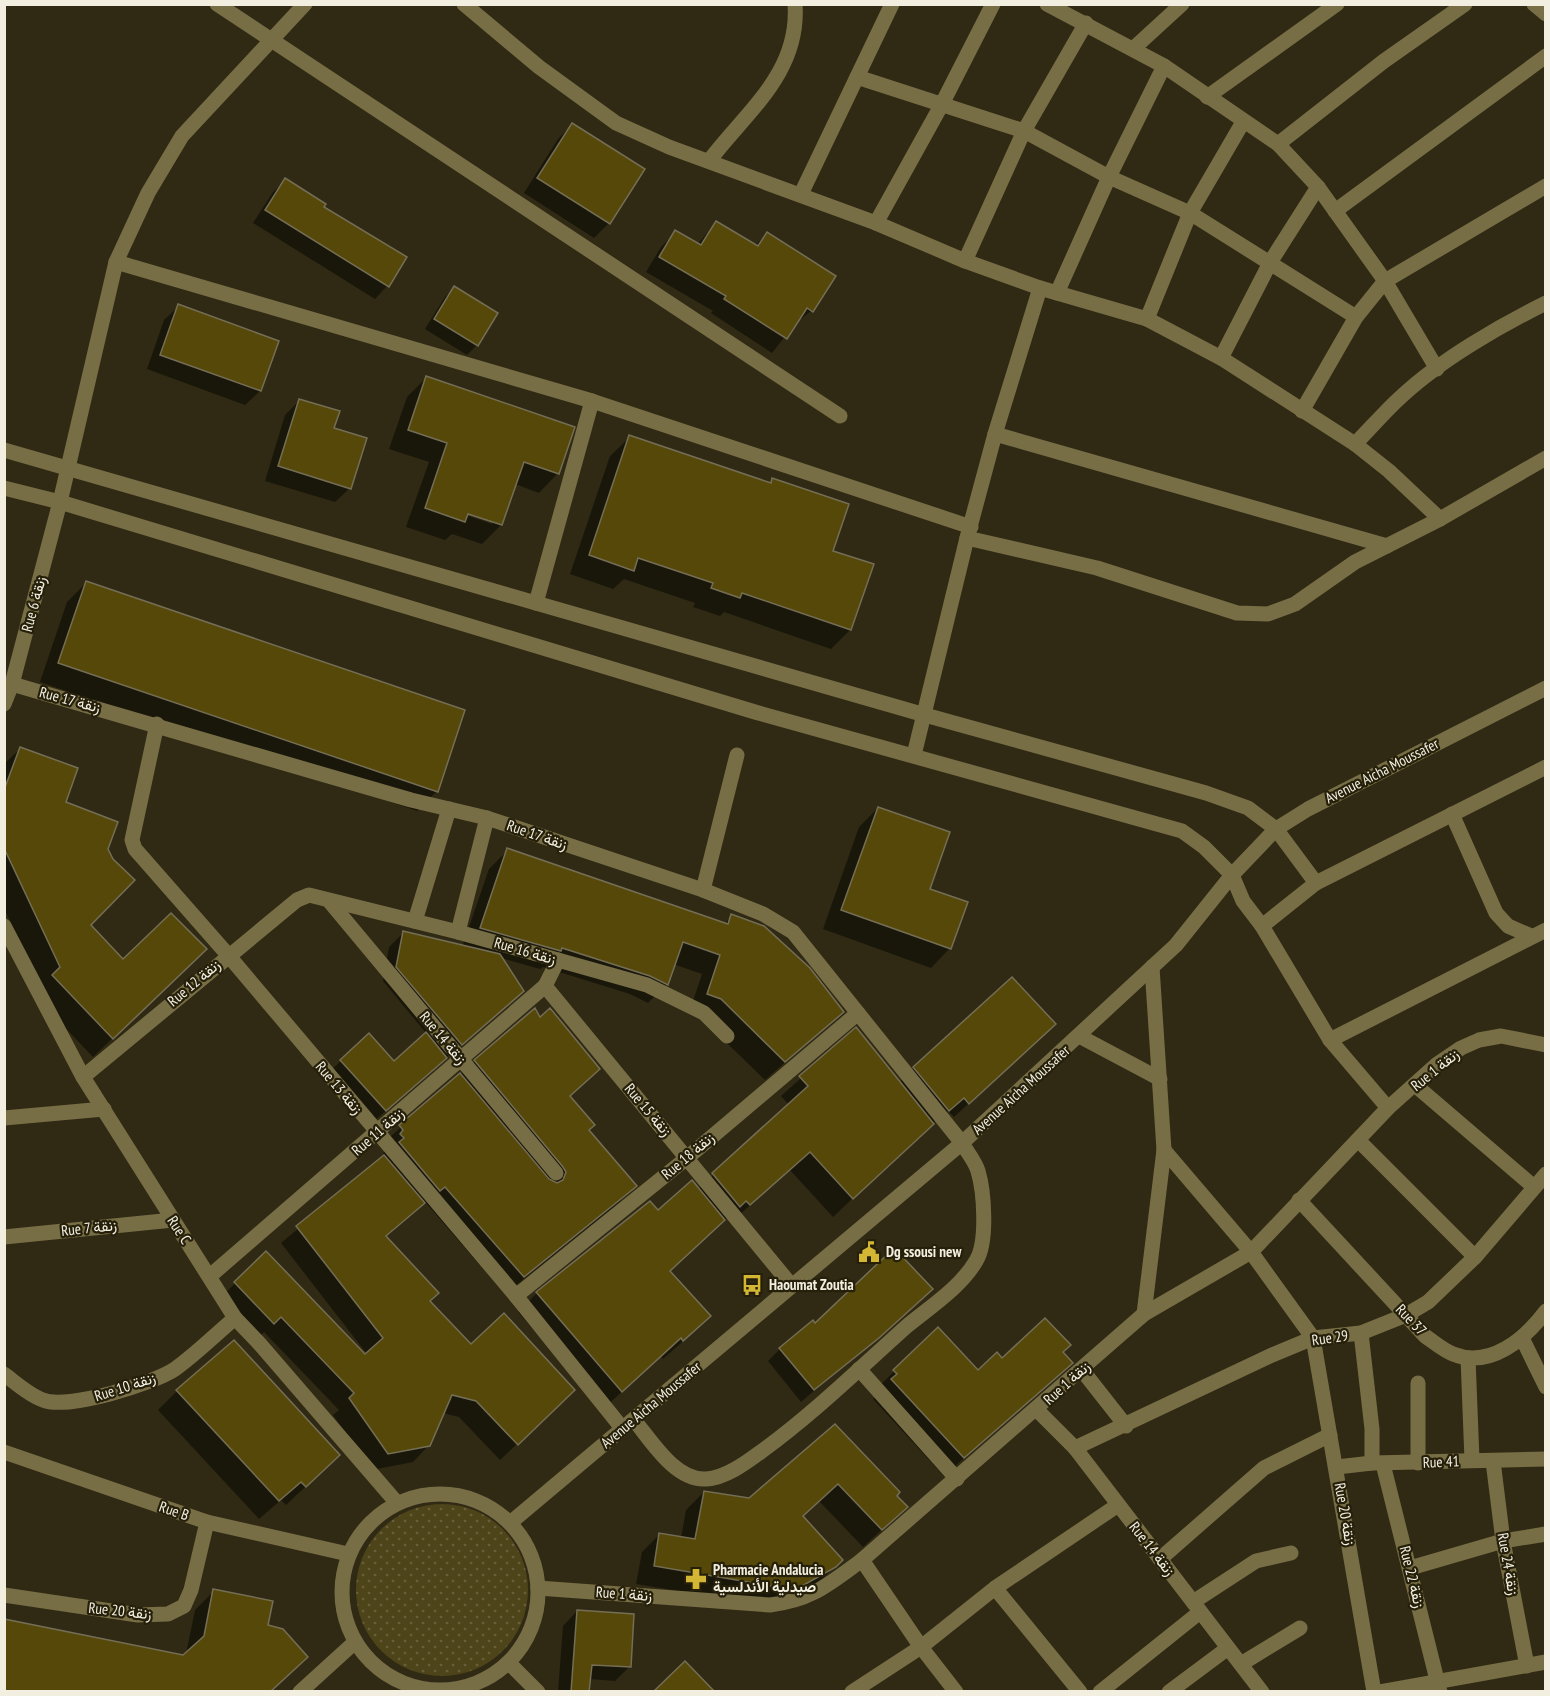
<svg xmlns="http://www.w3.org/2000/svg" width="1550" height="1696" viewBox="0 0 1550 1696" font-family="'PT Sans Narrow',Vazirmatn,sans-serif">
	<defs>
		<pattern id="grass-dots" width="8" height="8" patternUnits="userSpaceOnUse" patternTransform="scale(1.5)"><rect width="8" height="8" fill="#4e4419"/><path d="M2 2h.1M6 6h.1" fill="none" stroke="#685f3a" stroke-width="1.8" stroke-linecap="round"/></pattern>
	</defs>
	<rect width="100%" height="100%" fill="#302a14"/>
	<circle fill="url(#grass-dots)" cx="442" cy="1590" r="86"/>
	<g fill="#0007" fill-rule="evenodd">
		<path d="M572,125L643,169L609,223L594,238L524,193L558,139Z"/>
		<path d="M285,180L322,208L405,258L387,286L375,299L253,223L273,192Z"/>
		<path d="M716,223L755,246L767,233L834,276L811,311L795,324L772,353L711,313L713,311L646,272L661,247L676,232L697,245Z"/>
		<path d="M454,288L496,313L477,345L467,355L425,329L445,297Z"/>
		<path d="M179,306L277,341L260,391L245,405L147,369L164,320Z"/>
		<path d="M426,378L558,473L539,493L515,484L501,525L482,544L452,534L445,540L406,527L429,462L389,449L407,397ZM462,510L492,520V524L461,513Z"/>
		<path d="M300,400L332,429L350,488L335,502L265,481L285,415Z"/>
		<path d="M630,437L769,484L773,480L831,552L850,630L831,649L724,612L720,616L693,607L695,603L624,579L613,589L570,574L610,456Z"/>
		<path d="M86,583L463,711L436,792L417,811L40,682L67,602Z"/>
		<path d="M21,748L64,803L106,849L89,925L123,961L186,968L93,1057L34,995L42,987L4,908V764Z"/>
		<path d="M878,808L928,890L950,948L931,968L823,929L859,827Z"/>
		<path d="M508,850L724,924L732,916L770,932L808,969L842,1012L765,1080L701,1018L689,1013L702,974L673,964L667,984L648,1003L630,994L543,967L540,969L501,958L522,991L371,1124L326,1075L369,1035L394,1063L426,1033L383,981L389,947L404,932L462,947L489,869Z"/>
		<path d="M856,1029L899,1083L914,1068L1039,1038L954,1117L948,1111L933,1123L833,1217L790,1170L730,1223L727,1219L719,1224L668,1272L690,1335L663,1359L661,1356L602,1410L518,1312L537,1293L658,1212L698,1189L789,1105L781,1096Z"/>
		<path d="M475,1061L569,1097L587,1130L635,1186L617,1204L505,1294L426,1203L385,1238L428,1301L471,1346L557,1406L500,1460L459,1417L443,1413L429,1445L413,1462L372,1470L333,1415L339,1410L264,1332L257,1339L219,1299L266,1253L365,1356L367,1354L281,1243L385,1156L383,1153L386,1149L382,1144Z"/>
		<path d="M919,1301L801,1402L768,1361L780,1349L815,1325Z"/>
		<path d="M938,1329L978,1372L1002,1360L1071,1363L944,1476L873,1399L879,1394L875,1390Z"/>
		<path d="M177,1391L319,1474L286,1505L281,1500L259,1519L158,1410Z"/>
		<path d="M835,1426L888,1524L863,1547L819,1501L802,1517L841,1560L823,1578L795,1599L776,1607L636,1584L642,1552L660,1534L681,1538L686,1510L704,1492L749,1500Z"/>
		<path d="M214,1591L266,1627L183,1657L186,1654L195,1610Z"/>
		<path d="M577,1611L629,1667L615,1681L589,1679L588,1692H558L563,1626Z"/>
	</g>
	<g fill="#564809" stroke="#746e56" stroke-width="1.5">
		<path d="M572,123L645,169L610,224L537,178Z"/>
		<path d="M285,178L326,204L324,207L407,257L389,287L265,210Z"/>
		<path d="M716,221L758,246L767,232L836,276L813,312L807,308L787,339L724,299L726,296L659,257L675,230L701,245Z"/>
		<path d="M454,286L498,313L478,346L434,319Z"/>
		<path d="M178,304L279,341L261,391L160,355Z"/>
		<path d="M426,376L575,427L559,474L524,462L502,525L468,514L465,522L425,508L447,443L408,430Z"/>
		<path d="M299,399L340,411L334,428L367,438L351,489L278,466Z"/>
		<path d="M629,435L771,483L772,478L849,504L833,551L874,564L851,630L742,593L740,598L711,588L713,583L638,558L634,571L589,555Z"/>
		<path d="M86,581L465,710L438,792L58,663Z"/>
		<path d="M20,747L78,768L66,802L118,822L108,849L113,859L135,880L91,925L123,959L171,913L207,949L113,1039L52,975L60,967L4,848V790Z"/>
		<path d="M878,807L950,832L930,889L968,902L951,949L841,910Z"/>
		<path d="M507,848L728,924L731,914L764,926L810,968L844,1012L785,1062L721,999L707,994L720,955L683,942L668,985L650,976L562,948L561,951L480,928Z"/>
		<path d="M403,931L500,954L524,991L462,1045L396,967Z"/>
		<path d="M1012,977L1056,1024L969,1104L964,1098L949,1111L913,1067Z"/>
		<path d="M535,1008L540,1017L550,1008L600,1069L570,1096L595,1125L589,1130L637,1186L524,1277L445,1187L440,1191L399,1142L404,1138L400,1134L403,1130L399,1125L460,1073L549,1179L557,1183L563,1180L566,1172L563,1167L474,1060Z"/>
		<path d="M856,1027L934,1124L853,1199L810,1152L750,1205L746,1201L740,1207L712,1173L808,1086L799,1076Z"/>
		<path d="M426,1032L447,1058L386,1111L340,1060L369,1033L394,1061Z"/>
		<path d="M384,1155L425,1203L386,1236L439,1293L430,1301L471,1344L504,1313L575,1390L518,1445L476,1401L452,1395L430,1446L388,1454L349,1398L354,1393L281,1317L274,1324L234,1282L266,1251L365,1354L383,1338L296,1226Z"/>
		<path d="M692,1180L725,1220L670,1271L711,1316L683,1341L681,1338L622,1392L536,1292L650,1201L658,1210Z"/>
		<path d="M894,1248L933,1289L879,1338L814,1390L779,1348L813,1320L815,1323Z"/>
		<path d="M1045,1318L1071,1345L1063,1352L1073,1363L964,1458L891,1379L897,1374L893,1370L938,1327L978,1370L997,1352L1002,1358Z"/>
		<path d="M234,1340L340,1455L306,1487L301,1482L279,1501L176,1390Z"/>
		<path d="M835,1424L900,1492L897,1496L908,1507L882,1530L838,1484L803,1516L843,1560L836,1567L795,1590L654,1566L659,1533L695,1539L704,1491L749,1498Z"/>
		<path d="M213,1589L273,1601L268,1625L283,1629L308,1657L270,1692H4V1619L183,1655L204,1636Z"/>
		<path d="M577,1610L634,1614L631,1667L592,1665L589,1692H571Z"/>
		<path d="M685,1661L715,1692H653Z"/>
	</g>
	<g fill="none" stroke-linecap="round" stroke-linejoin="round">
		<g stroke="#786e46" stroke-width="15">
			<path d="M217,4L840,416"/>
			<path d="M464,4L539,67L616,123L669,147L876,223L965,261L1040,288L1147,319L1221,358L1355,444L1389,471L1440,519"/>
			<path d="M1047,4L1164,66L1278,144L1318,187L1385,281L1437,369"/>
			<path d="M1534,4L1546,14"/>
			<path d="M1134,48L1182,4"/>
			<path d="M857,77L1024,131L1109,177L1190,213L1356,317"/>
			<path d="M1207,97L1337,4"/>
			<path d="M1278,144L1384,61L1465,4"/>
			<path d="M709,161C746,112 800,73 795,4"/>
			<path d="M801,194L892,4"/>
			<path d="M1335,211L1546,56"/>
			<path d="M876,223L942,104L993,4"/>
			<path d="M965,261L1024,131L1086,23"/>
			<path d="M116,262L592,401L971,527"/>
			<path d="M1057,293L1109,177L1164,66"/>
			<path d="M1147,319L1190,213L1243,122"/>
			<path d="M1221,358L1271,261L1318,187"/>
			<path d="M1302,411L1356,317L1385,281L1546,186"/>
			<path d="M995,434L1387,546"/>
			<path d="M1355,444C1371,428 1386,410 1403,395C1441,360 1499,326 1546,303"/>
			<path d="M4,450L925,715L1206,793L1248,808L1276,829L1316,883"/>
			<path d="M4,488L60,502L755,712L1182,831L1204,847L1232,875L1243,901L1262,926L1330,1040L1388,1108"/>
			<path d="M967,538L1097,568L1237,613L1268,614L1295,604L1355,562L1440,519L1546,458"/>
			<path d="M536,603L592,401"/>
			<path d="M12,684L411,800L487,818L703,890L763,914L793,932L962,1143C967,1152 975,1161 978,1171C984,1191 988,1242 976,1261C961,1287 930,1307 907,1326C860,1368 813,1414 762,1451C747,1462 726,1478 706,1479C675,1481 651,1440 634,1420"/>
			<path d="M4,704L12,684L60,502L116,262L148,193L182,136L305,4"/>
			<path d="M157,724L132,840L135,849L228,955L516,1296L622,1428"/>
			<path d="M914,755L967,538L995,434L1040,288"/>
			<path d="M1452,814L1496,913L1508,926L1531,936"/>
			<path d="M703,890L737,755"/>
			<path d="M330,902L556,1173"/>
			<path d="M415,921L449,809"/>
			<path d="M4,926L83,1077L235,1318L258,1342L397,1503"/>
			<path d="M1262,926L1316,883L1546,767"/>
			<path d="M458,932L487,818"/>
			<path d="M558,960L545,986L791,1285"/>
			<path d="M1079,1036L1160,1079"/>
			<path d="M1330,1040L1546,930"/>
			<path d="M83,1077L297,900L309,895L458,932L647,985L704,1013L727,1036"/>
			<path d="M1415,1085L1534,1187"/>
			<path d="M4,1118L104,1109"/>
			<path d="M1358,1140L1475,1257"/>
			<path d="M1164,1150L1251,1252L1313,1338L1374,1692"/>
			<path d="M1299,1200L1425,1336C1434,1342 1443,1350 1453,1354C1490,1369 1525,1339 1546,1311"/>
			<path d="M4,1237L173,1220"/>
			<path d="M210,1276L545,986"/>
			<path d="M516,1296L688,1157L858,1013"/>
			<path d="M1144,1314L1164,1150L1152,967"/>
			<path d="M1361,1333L1372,1429V1463"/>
			<path d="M1522,1338L1546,1387"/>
			<path d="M1468,1358L1472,1460"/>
			<path d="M859,1369L957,1479"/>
			<path d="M1082,1370L1126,1426"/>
			<path d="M4,1374C16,1383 29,1395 43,1400C67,1410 153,1384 175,1369C196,1354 215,1335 235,1318"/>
			<path d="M1037,1410L1075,1448L1262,1692"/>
			<path d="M1075,1448L1272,1355L1313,1338L1361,1333L1406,1315L1428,1302L1475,1257L1546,1174"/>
			<path d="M4,1452L207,1522L348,1554"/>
			<path d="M1493,1461L1503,1541L1527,1666"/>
			<path d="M1418,1463V1383"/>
			<path d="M1383,1464L1440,1692"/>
			<path d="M1337,1467L1372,1463L1546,1459"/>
			<circle cx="440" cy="1592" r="98"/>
			<path d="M510,1523L962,1143L1176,945L1232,875L1276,829L1308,809L1546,688"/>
			<path d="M1160,1559L1264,1468L1330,1435"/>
			<path d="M862,1560L921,1647L956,1692"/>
			<path d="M1410,1568L1503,1541L1546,1534"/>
			<path d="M538,1588L770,1605C812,1600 829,1584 862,1560L1144,1314L1251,1252L1388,1108L1436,1065L1461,1048L1479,1040L1501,1036L1546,1045"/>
			<path d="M995,1588L1080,1692"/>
			<path d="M4,1595L138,1615L168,1614L184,1606L191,1590L207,1522"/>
			<path d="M1193,1602L1256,1561L1291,1553"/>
			<path d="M509,1663L538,1692"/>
			<path d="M1241,1664L1300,1628"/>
			<path d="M300,1692L355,1642"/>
			<path d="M852,1692L921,1647L995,1588L1118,1505"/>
			<path d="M1100,1692L1200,1612"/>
			<path d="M1169,1692L1228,1648"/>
			<path d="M1380,1692L1546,1662"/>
		</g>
	</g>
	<defs>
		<symbol id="civic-bare" viewBox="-9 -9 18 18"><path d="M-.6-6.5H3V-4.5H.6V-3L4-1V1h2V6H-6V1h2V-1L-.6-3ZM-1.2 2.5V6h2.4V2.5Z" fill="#d4b635" stroke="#26200a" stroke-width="2.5" paint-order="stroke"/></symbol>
		<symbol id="bus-bare" viewBox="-9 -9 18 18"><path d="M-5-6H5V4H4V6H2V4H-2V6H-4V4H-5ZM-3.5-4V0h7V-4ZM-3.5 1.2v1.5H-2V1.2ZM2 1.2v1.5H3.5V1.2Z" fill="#d4b635" stroke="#26200a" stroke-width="2.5" paint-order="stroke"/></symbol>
		<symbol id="pharmacy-bare" viewBox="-9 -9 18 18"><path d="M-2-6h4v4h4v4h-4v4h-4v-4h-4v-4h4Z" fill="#d4b635" stroke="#26200a" stroke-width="2.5" paint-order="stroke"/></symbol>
	</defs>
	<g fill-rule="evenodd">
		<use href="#civic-bare" x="854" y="1237" width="30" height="30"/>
		<use href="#bus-bare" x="737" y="1270" width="30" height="30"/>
		<use href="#pharmacy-bare" x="681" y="1564" width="30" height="30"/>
	</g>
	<g text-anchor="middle" stroke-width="4.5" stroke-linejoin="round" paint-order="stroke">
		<g font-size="15" fill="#f2efe1" stroke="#26200a">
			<text transform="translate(34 604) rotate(-75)" y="5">Rue 6 زنقة</text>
			<text transform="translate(70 700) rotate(15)" y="5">Rue 17 زنقة</text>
			<text transform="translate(1382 771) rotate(-27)" y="5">Avenue Aicha Moussafer</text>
			<text transform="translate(537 835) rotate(19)" y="5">Rue 17 زنقة</text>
			<text transform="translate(525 951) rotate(16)" y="5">Rue 16 زنقة</text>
			<text transform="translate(194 983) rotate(-40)" y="5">Rue 12 زنقة</text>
			<text transform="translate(443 1038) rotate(50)" y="5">Rue 14 زنقة</text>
			<text transform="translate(1435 1070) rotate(-39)" y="5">Rue 1 زنقة</text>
			<text transform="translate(339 1088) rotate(50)" y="5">Rue 13 زنقة</text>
			<text transform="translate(1021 1090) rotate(-42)" y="5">Avenue Aicha Moussafer</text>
			<text transform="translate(648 1110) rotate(50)" y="5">Rue 15 زنقة</text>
			<text transform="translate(378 1132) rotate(-41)" y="5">Rue 11 زنقة</text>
			<text transform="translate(688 1156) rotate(-40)" y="5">Rue 18 زنقة</text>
			<text transform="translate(89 1228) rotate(-6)" y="5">Rue 7 زنقة</text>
			<text transform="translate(179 1230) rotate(57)" y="5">Rue C</text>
			<text transform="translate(1411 1320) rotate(46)" y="5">Rue 37</text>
			<text transform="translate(1330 1338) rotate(-8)" y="5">Rue 29</text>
			<text transform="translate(1067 1383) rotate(-42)" y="5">Rue 1 زنقة</text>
			<text transform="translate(125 1387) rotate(-18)" y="5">Rue 10 زنقة</text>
			<text transform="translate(651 1405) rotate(-40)" y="5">Avenue Aicha Moussafer</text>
			<text transform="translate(1441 1462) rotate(-2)" y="5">Rue 41</text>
			<text transform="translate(174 1511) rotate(19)" y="5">Rue B</text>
			<text transform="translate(1345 1514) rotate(80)" y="5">Rue 20 زنقة</text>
			<text transform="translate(1152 1549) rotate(52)" y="5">Rue 14 زنقة</text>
			<text transform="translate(1508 1564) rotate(80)" y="5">Rue 24 زنقة</text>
			<text transform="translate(1412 1577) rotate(76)" y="5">Rue 22 زنقة</text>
			<text transform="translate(624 1594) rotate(4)" y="5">Rue 1 زنقة</text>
			<text transform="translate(120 1611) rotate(6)" y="5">Rue 20 زنقة</text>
		</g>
		<g font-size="15" font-weight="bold" fill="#f2efe1" stroke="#26200a" text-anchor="start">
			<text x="886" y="1257">Dg ssousi new</text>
			<text x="769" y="1290">Haoumat Zoutia</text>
			<text x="713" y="1575">Pharmacie Andalucia<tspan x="713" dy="17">صيدلية الأندلسية</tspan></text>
		</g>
	</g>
	<rect width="1550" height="1696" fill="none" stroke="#f2efe1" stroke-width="12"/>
</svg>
